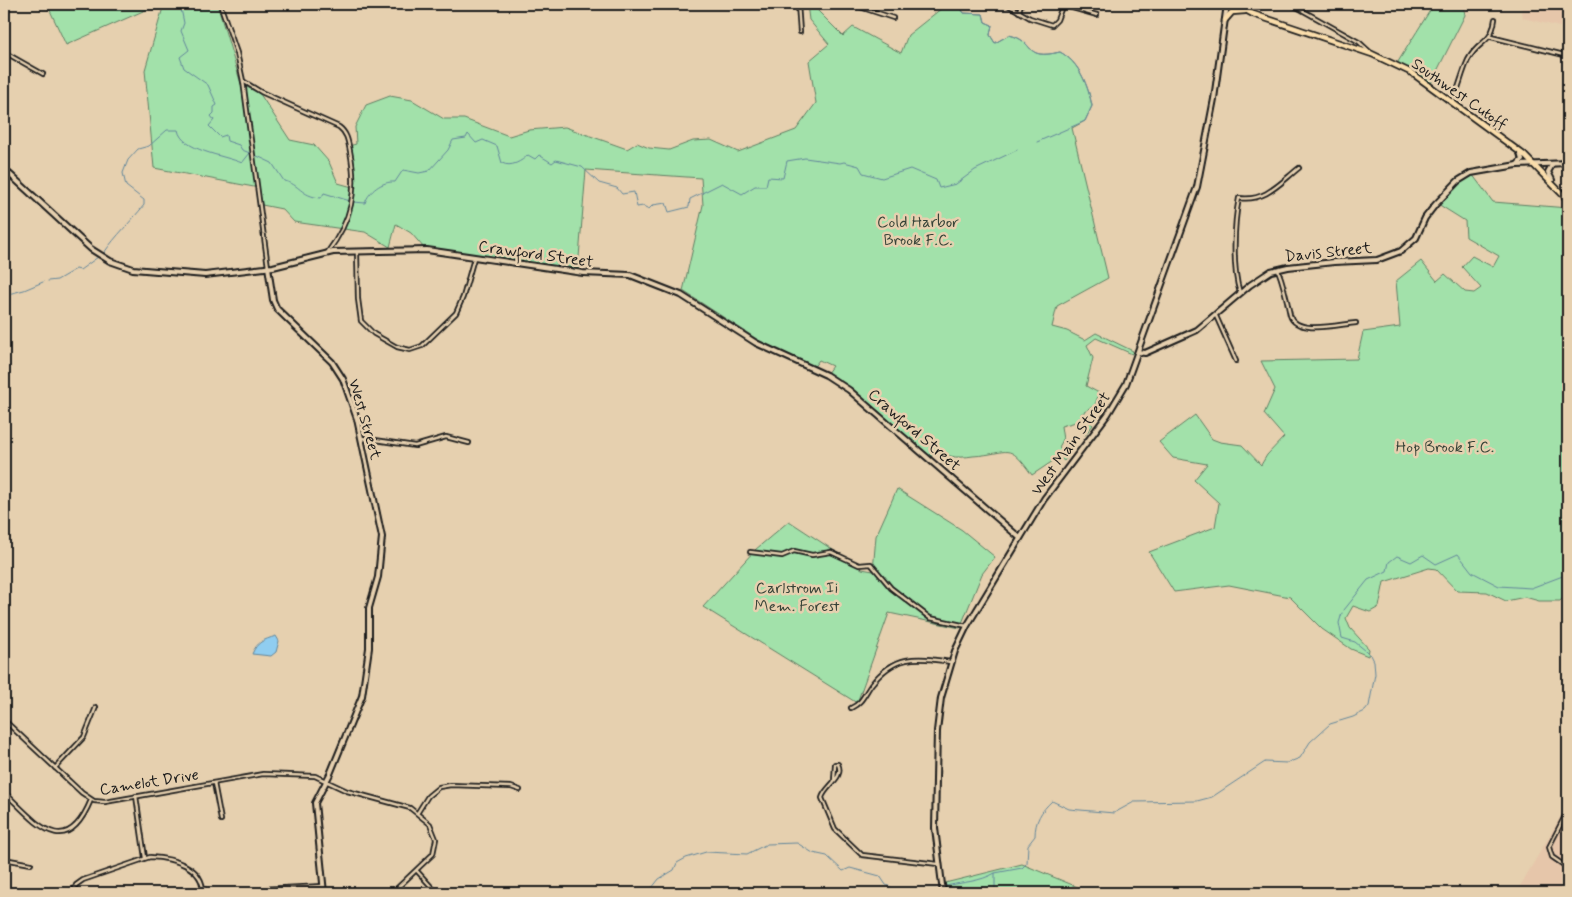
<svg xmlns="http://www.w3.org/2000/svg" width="1572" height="897" viewBox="0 0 1572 897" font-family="Mynerve,sans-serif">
	<rect width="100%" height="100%" fill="#e6d0af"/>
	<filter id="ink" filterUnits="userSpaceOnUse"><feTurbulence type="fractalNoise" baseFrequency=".02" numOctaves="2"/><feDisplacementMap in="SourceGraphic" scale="10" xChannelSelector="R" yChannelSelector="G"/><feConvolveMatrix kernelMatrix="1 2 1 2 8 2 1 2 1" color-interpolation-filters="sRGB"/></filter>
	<g filter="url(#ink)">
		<g fill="#e6c6aa">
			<path d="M1521,4H1568V29L1523,18Z"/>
			<path d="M1568,804V893H1516L1547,840Z"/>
		</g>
		<g fill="#a2e1aa" stroke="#5f7e63">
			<path d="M47,4H159L66,45Z"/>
			<path d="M164,4H217L241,84L260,94L290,140L314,145L329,162L338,183L356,188L349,146L356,144L355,127L366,105L390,96L412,100L444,119H464L509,136L529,130L565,127L627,149L637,143L649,148L669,150L693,141L711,140L738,152L796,130L816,103L809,61L829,44L809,20L807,4H817L818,11L843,36L853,27L901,53L908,35L947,4H958L964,13L983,14L985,22L992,25L990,35L995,43L1009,35C1037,41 1022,61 1060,52C1079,62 1088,85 1092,106L1085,121L1072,128L1108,278L1057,306L1052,327L1067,331L1085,340L1096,333L1133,351L1132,354L1096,338L1087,345L1093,358L1086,386L1099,393L1095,405L1081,414L1093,425L1085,435L1080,421L1061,426L1063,440L1059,447L1069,455L1064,461L1059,457L1032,475C1007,440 1010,454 973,456C967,457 956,458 950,456C944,454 942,452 935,452L931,457L854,390L827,373L832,366L819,360L813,368L766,345L683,291L703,205L701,178L586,170L578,270L424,248L411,233L396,224L390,247L365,232L294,222L282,209L262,205L259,188L154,168L145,70Z"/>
			<path d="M1434,4H1463L1465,15L1430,85L1396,65Z"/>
			<path d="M1472,174L1493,202L1568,208V593L1560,601H1539L1525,597L1506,601L1487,592L1457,591L1436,569L1429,568L1384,582L1379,607L1370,612L1353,606L1346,618L1350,628L1369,649L1368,656L1351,649L1322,629L1290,597L1229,585L1174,592L1149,552L1215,527L1219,503L1194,480L1207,464L1173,458L1159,442L1195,415L1212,439L1220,442L1242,445L1261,465L1267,455L1284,437L1264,414L1275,389L1261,361L1357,359L1363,332L1400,327L1396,281L1421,261L1437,281L1445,274L1465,292L1474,293L1481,288L1462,267L1472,256L1493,267L1499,256L1466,237L1465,221L1438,204L1459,183Z"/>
			<path d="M897,489L962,530L995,557L982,574L960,628L889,613L857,703L703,607L755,550L789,521L862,569L873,571L876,536Z"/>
			<path d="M1022,864L1092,893H948L945,883Z"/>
		</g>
		<path fill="#90cdf0" stroke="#62869b" d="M276,636L279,641L276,652L271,656L252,654C257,642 263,640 276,636Z"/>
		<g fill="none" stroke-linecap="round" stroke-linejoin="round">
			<g stroke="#62869b" stroke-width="1">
				<path d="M958,4L964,13L983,14L985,22L992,25L990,35L995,43L1009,35C1037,41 1022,61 1060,52C1079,62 1088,85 1092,106L1085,121L1037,142"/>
				<path d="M255,155L272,163L284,181C300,184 300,196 321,198L324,193L350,201"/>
				<path d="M354,202L365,203C369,191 382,181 395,182L403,170L419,173L429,171L448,150L453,140L466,138L468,134L476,143L483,140L497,146L502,163C511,168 522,161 528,155L535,159L539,155L552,163L556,160L582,167L599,183L617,188L622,194L634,192L637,207L643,206L649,209L653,205L666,203L669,212L689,207L690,199L722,183L742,194L755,186H766L768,177L783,178L787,161L805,158L840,163L844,162L859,166L863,173L882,178L910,169L936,180L939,188L956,184L975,170L1017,150"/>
				<path d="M104,253C116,235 131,222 144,205V200L126,186L123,173L128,160L138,149L149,146L167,130H178C182,151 224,155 242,163L250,153L242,150L239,145L227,141L226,135L220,137L209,126L214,120L211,116L214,113V107L217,105L208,85L184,68L180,57L189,50L181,31L184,23L180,4"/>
				<path d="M48,281L57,280L76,269L80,270L98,257"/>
				<path d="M4,295L24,290L43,282"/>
				<path d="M1344,610L1368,580L1387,571L1389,562L1397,556L1411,562L1423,555L1436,564L1458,554L1472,572L1499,586L1531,588L1568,574"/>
				<path d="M946,886C962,882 980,882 995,873"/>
				<path d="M648,893L659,879L674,870L677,863L686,858L706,852L747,854L767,844L797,843L813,853L827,856L843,871L850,868L880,876L886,885L903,893"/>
				<path d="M903,893L914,890H936"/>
				<path d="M995,893V873L1022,868L1027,863L1028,845L1035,836C1035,821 1041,811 1052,801L1069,809L1114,813L1134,802L1197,801L1212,797L1265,762L1287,763L1300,758L1310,742L1330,724L1353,717L1365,711L1369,706L1375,674L1374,661L1371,655L1355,642L1342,638L1339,623L1342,613"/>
			</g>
			<defs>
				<g id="street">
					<path d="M220,4L237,53L243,81L268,267"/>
					<path d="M798,4L800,32"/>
					<path d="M851,4L893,18"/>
					<path d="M1006,4L1030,18L1052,25L1057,20L1063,4"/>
					<path d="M1291,4L1359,42L1371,53"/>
					<path d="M717,5V4"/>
					<path d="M1062,5L1097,15"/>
					<path d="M1019,12L1021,4"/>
					<path d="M1491,37L1568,56"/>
					<path d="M4,52L43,74"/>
					<path d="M243,81L261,92L339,127C347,133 348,141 350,151C358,191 352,220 327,253"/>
					<path d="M1453,101C1459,88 1462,73 1468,60C1479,39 1491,46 1495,19"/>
					<path d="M357,252L358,299L361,321L374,334L397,347L410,350L422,346L456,313L463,297L474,258"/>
					<path d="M1278,270C1284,285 1287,300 1290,315C1296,336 1340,324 1356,323"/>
					<path d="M1240,293C1232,269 1234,223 1239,198C1265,202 1280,183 1299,168"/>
					<path d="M1216,316L1236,361"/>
					<path d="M362,438L415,446L446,437L469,443"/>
					<path d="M750,552L782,556L794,551L812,555L831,552L859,565L871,564L891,588L930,618L967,626"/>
					<path d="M851,708C862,703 864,695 871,685C895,654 915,657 951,662"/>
					<path d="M4,720L82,793L94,801L105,802L263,774L315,776L347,791L410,808L430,824L436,839L433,854L392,893"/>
					<path d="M55,768L84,737L96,707"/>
					<path d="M834,781L835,764H838C845,778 825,786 822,798L835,829L862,855L938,864"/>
					<path d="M214,783L221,820"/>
					<path d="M4,792C36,822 65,863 91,800"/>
					<path d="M136,796L145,858"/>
					<path d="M1568,810L1549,847L1552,857L1568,868"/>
					<path d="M418,812L428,796L439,787L451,785L511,787L520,790"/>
					<path d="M4,859L31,864"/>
					<path d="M417,871L437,893"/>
					<path d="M73,893L76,885L83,880L150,857C172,858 204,866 203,893"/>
					<path d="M254,893L264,889L323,886"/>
				</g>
				<g id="secondary">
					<path d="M1517,165L1522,160L1520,153"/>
					<path d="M4,169L91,249L110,261L133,269L205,275L273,267L333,252L427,250L583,273L630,275L681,295L756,343L826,375L849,390L1020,538"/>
					<path d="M1552,180L1548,172L1552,165"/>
					<path d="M268,267L273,300L277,309L332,362L343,379L357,419L382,537L378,577L369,608V648L362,696L330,774L315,803L324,893"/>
					<path d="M1138,352L1145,353L1197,330L1250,285L1271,271L1288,267L1334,262L1377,260L1401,251L1416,238L1425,218L1435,205L1458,181L1471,173L1517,165L1568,163"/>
					<path d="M943,893L935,828L937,731L941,698L955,651L967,626L1044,499L1108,414L1126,384L1197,187L1214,99L1227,4"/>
				</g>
				<g id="primary">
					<path d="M1235,4L1253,14L1372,54L1412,73L1524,155L1568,200"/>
					<path d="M1225,20L1232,12L1245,11"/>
				</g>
			</defs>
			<use href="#street" stroke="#1c1c1c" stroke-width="6"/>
			<use href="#secondary" stroke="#1c1c1c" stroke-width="8"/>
			<use href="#primary" stroke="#1c1c1c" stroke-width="8"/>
			<use href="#street" stroke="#e6d0af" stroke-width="2.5"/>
			<use href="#secondary" stroke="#e6d0af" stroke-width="4"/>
			<use href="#primary" stroke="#faddab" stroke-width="4.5"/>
		</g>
	</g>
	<g text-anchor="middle" stroke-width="5" stroke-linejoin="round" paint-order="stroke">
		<g font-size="16" fill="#1c1c1c" stroke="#e6d0af">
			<text transform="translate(1460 93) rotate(35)" y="6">Southwest Cutoff</text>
			<text transform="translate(1328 251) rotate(-6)" y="6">Davis Street</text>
			<text transform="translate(536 253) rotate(8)" y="6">Crawford Street</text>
			<text transform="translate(366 419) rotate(74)" y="6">West Street</text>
			<text transform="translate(915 429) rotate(41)" y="6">Crawford Street</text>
			<text transform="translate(1070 443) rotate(-54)" y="6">West Main Street</text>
			<text transform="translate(149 781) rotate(-9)" y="6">Camelot Drive</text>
		</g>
		<g font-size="16" fill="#374338" stroke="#e6d0af">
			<text x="918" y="227">Cold Harbor<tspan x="918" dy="18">Brook F.C.</tspan></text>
			<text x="1445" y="452">Hop Brook F.C.</text>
			<text x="797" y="593">Carlstrom Ii<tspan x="797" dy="18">Mem. Forest</tspan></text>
		</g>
	</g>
	<rect width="1572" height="897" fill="none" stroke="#e6d0af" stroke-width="20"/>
	<rect x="10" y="10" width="1552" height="877" fill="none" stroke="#1c1c1c" stroke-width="2" filter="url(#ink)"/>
</svg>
